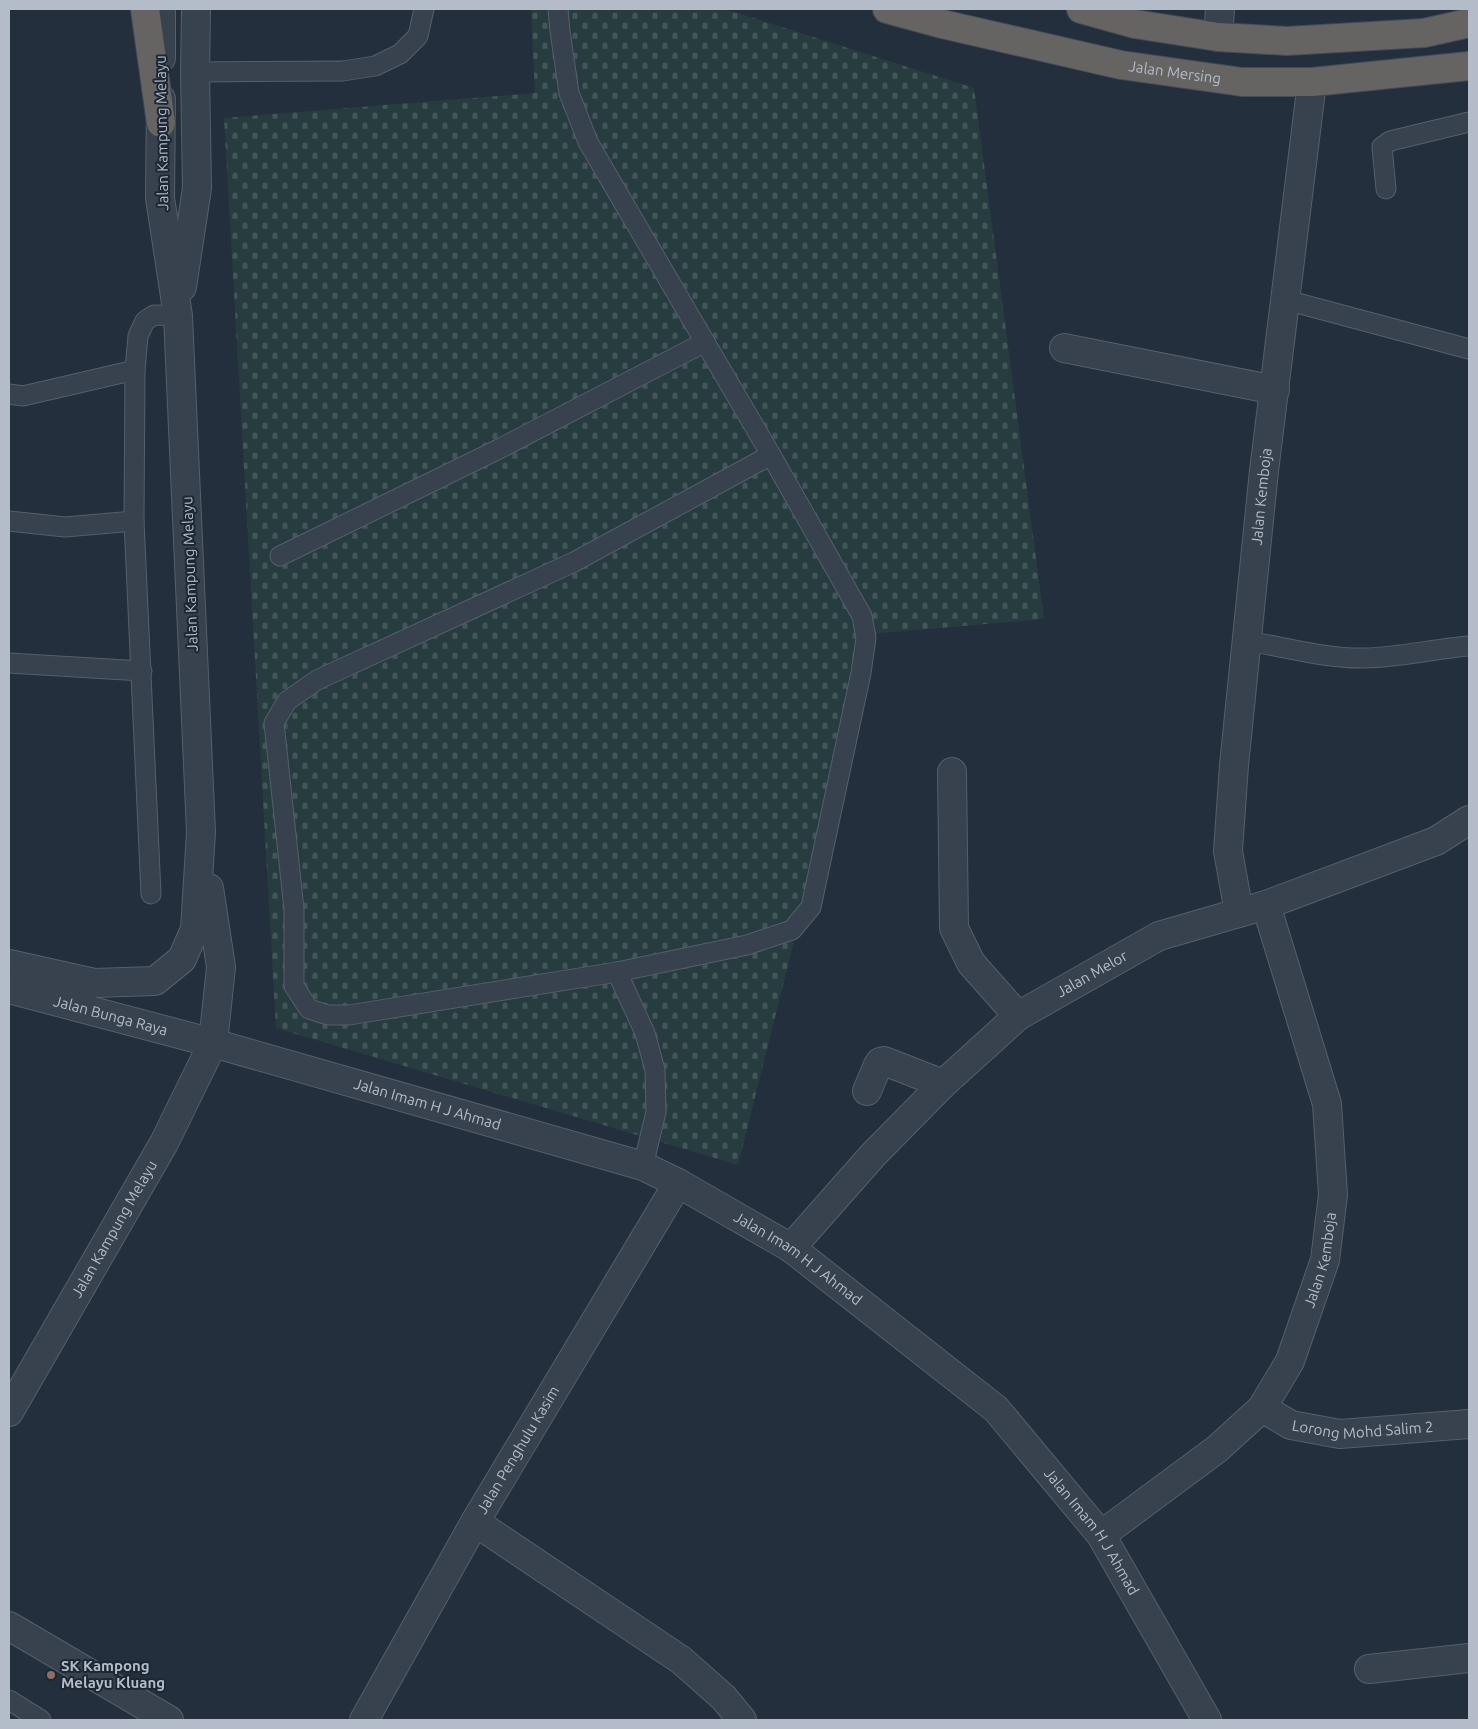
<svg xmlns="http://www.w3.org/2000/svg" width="1478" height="1729" viewBox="0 0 1478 1729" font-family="Ubuntu,sans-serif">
	<defs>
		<pattern id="cemetery-stones" width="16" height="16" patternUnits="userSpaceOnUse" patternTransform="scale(1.25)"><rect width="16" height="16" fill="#263c3f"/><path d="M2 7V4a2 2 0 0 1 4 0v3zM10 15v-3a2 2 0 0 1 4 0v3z" fill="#435659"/></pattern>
	</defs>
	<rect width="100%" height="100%" fill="#242f3e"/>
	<path fill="url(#cemetery-stones)" d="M531,9H725L974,88L1044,619L871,634L738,1165L276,1028L224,118L535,93Z"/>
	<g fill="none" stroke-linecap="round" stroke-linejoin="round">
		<defs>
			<g id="service">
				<path d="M558,9L560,31L569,93L588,142L771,455L862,616L866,638L861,673L811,907L792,930L747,945L617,972L349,1015H328L309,1009L294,986V909L274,723L287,701L317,680L574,562L771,455"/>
				<path d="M195,72L343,71L375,66L400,54L418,36L424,9"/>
				<path d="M1386,189L1382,147L1390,141L1469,122"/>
				<path d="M1286,300L1469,349"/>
				<path d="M9,394L23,396L135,370"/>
				<path d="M9,521L65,527L134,521"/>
				<path d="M280,556L499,449L705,342"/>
				<path d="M1247,641C1285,647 1326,659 1365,658C1400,657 1434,649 1469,646"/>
				<path d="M9,663L142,671"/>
				<path d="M151,894L134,521L135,370L138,336L145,321L154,315L178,316"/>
				<path d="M617,972L645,1033L655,1070L656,1112L643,1166"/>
				<path d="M9,1700L41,1720"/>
			</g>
			<g id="minor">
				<path d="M1218,37L1220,9"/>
				<path d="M161,58V9"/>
				<path d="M182,287L197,188L195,72L196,9"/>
				<path d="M1064,348L1275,390"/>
				<path d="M952,772L954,928L971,963L1018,1016"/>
				<path id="s1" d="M1239,913L1228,851L1234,765L1264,471L1312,82"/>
				<path d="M9,964L94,983L155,981L182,959L195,929L201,832L178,316L160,198L161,99"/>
				<path id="s2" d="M9,989L213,1043L643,1166L678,1183L791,1248L996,1409L1101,1535L1207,1720"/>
				<path d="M867,1091L878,1065L880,1062L884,1061L943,1084"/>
				<path id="s3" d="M791,1248L873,1155L943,1084L1018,1016L1159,936L1266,905L1436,841L1469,820"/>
				<path id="s4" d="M1262,1408L1291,1425L1340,1434L1469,1424"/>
				<path id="s5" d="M9,1412L164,1143L213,1043L221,967L209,888"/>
				<path d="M475,1522L681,1660L724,1698L742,1720"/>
				<path id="s6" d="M1101,1535L1217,1449L1262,1408L1290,1361L1325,1260L1333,1195L1327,1104L1266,905"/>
				<path d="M9,1626L169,1720"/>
				<path d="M1369,1669L1469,1658"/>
				<path id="s7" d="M364,1720L475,1522L678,1183"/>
			</g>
			<g id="trunk">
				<path d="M145,9L161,123"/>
				<path id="s8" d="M887,9L942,24L1121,65L1242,82H1312L1469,66"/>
				<path d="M1081,9L1135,24L1218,37L1287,41L1424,33L1469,23"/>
			</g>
		</defs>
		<use href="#service" stroke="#565f6c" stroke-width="21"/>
		<use href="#minor" stroke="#565f6c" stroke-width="30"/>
		<use href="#trunk" stroke="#434c59" stroke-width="30"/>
		<use href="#service" stroke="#38414e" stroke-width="19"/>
		<use href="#minor" stroke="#38414e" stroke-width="28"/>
		<use href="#trunk" stroke="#656462" stroke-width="28"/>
	</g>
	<circle fill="#8d6e63" stroke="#1d2633" stroke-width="2" cx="51" cy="1675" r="5"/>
	<g text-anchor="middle" stroke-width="4" stroke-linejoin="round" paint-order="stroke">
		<g font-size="15" fill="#b4bcc9" stroke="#1d2633">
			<text dy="5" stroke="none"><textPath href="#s8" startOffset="295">Jalan Mersing</textPath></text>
			<text transform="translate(162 133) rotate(-91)" y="5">Jalan Kampung Melayu</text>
			<text dy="5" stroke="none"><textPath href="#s1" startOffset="419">Jalan Kemboja</textPath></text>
			<text transform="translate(190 574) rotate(-92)" y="5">Jalan Kampung Melayu</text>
			<text dy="5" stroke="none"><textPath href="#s3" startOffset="410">Jalan Melor</textPath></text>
			<text dy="5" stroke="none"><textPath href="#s2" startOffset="105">Jalan Bunga Raya</textPath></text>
			<text dy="5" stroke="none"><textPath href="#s2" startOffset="434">Jalan Imam H J Ahmad</textPath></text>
			<text dy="5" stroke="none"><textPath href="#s5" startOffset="211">Jalan Kampung Melayu</textPath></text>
			<text dy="5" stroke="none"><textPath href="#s2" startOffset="839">Jalan Imam H J Ahmad</textPath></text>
			<text dy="5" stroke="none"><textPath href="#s6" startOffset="366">Jalan Kemboja</textPath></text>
			<text dy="5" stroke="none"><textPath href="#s4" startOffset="106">Lorong Mohd Salim 2</textPath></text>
			<text dy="5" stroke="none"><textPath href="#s7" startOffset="311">Jalan Penghulu Kasim</textPath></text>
			<text dy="5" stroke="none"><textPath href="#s2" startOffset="1244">Jalan Imam H J Ahmad</textPath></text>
		</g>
		<g font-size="15" font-weight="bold" fill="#b4bcc9" stroke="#1d2633" text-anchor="start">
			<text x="61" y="1671">SK Kampong<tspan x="61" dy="17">Melayu Kluang</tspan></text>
		</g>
	</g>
	<rect width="1478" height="1729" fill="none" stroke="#b4bcc9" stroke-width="20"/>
</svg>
